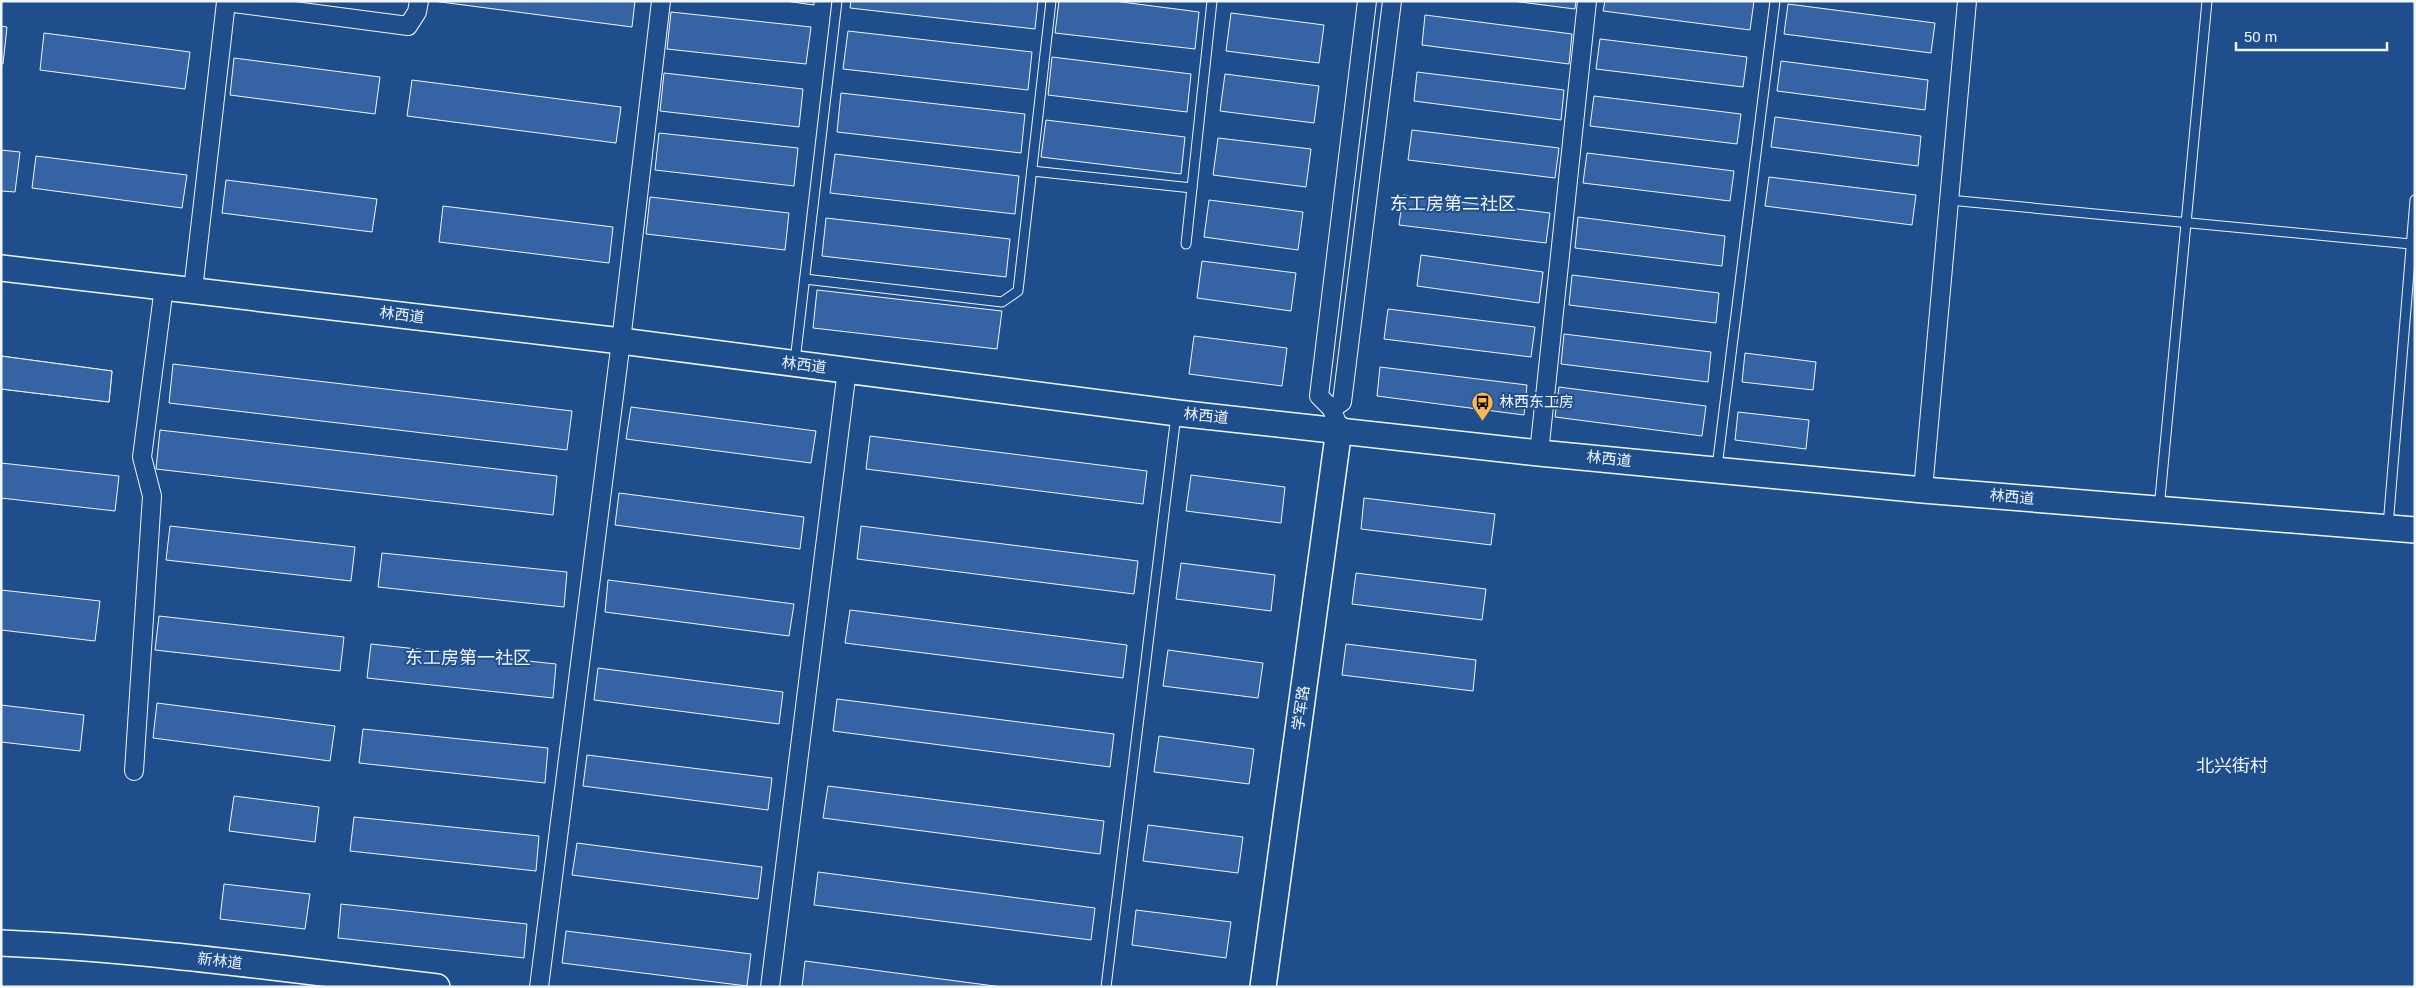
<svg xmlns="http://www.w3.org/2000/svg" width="2416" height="988" viewBox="0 0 2416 988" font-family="Arial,'Noto Sans SC',sans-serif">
	<rect width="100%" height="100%" fill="#1f4e8c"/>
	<g fill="#3563a3" stroke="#f2f6ff">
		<path d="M433,1H635L632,27Z"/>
		<path d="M785,1H814V5Z"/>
		<path d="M851,1H1038L1035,29L850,8Z"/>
		<path d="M1059,1H1114L1199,12L1195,49L1055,33Z"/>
		<path d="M1512,1H1576L1575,9Z"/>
		<path d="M1605,1H1754L1750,30L1603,11Z"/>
		<path d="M1788,4L1935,23L1931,53L1784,34Z"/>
		<path d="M671,12L811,27L806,64L667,49Z"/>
		<path d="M1231,13L1324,25L1319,63L1226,51Z"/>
		<path d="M1425,15L1572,34L1569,64L1422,45Z"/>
		<path d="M1,26L7,27L3,64H1Z"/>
		<path d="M848,31L1032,52L1028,90L843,69Z"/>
		<path d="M44,33L190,52L185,89L40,70Z"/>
		<path d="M1600,39L1747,57L1743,87L1596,69Z"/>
		<path d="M1052,57L1191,74L1187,112L1048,95Z"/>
		<path d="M234,58L380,77L375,114L230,95Z"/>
		<path d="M1781,61L1928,80L1925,110L1777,91Z"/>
		<path d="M1417,72L1564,90L1561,120L1414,101Z"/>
		<path d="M664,73L803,89L799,127L660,111Z"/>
		<path d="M1225,74L1319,86L1314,123L1220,111Z"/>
		<path d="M412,80L621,107L616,143L407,116Z"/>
		<path d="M841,93L1025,114L1021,153L837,132Z"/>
		<path d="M1594,96L1741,114L1737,144L1590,126Z"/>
		<path d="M1775,117L1921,136L1918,166L1771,147Z"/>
		<path d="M1046,120L1185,137L1181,174L1041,157Z"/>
		<path d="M1412,130L1559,148L1555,178L1408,160Z"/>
		<path d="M659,133L798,148L794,186L655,170Z"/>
		<path d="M1218,138L1311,149L1306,187L1213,175Z"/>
		<path d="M1,150L20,152L15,192L1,191Z"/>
		<path d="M1587,153L1734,171L1730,201L1583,183Z"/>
		<path d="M835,154L1019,176L1015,214L830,193Z"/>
		<path d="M36,156L187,175L182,208L32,188Z"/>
		<path d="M1769,177L1916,195L1912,225L1765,206Z"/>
		<path d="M226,180L377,199L372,232L222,213Z"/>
		<path d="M1403,195L1550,213L1546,243L1399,225Z"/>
		<path d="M650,197L789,213L785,250L646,234Z"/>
		<path d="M1209,200L1303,212L1298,250L1204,237Z"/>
		<path d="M443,206L613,227L609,263L439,242Z"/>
		<path d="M1578,217L1725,236L1722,266L1575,248Z"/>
		<path d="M826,218L1010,239L1006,277L822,256Z"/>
		<path d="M1421,255L1543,272L1539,303L1417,286Z"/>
		<path d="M1202,261L1296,273L1291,311L1197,298Z"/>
		<path d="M1572,275L1719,293L1716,323L1569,305Z"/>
		<path d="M817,290L1002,311L997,349L813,328Z"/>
		<path d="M1388,309L1535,327L1531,357L1384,339Z"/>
		<path d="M1564,334L1711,352L1708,382L1561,364Z"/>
		<path d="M1194,336L1287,348L1282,386L1189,374Z"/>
		<path d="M1745,353L1816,362L1813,390L1742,382Z"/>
		<path d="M1,356L112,371L109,402L1,389Z"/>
		<path d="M1,356L112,371L109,402L1,389Z"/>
		<path d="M173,364L572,411L567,450L169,403Z"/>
		<path d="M1380,367L1527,385L1524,415L1377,396Z"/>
		<path d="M1559,387L1706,406L1702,436L1555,417Z"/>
		<path d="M631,407L816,431L811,463L626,439Z"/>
		<path d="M1738,412L1809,420L1806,449L1735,440Z"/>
		<path d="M160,430L557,476L553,515L156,469Z"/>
		<path d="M870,436L1147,471L1143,504L866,469Z"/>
		<path d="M1,463L119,476L115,511L1,498Z"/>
		<path d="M1191,475L1285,487L1281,523L1186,511Z"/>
		<path d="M619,493L804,517L800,549L615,525Z"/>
		<path d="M1364,498L1495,514L1491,545L1361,529Z"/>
		<path d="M170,526L355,547L351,581L166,560Z"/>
		<path d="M861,526L1138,561L1134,594L857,559Z"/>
		<path d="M382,553L567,572L564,607L378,587Z"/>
		<path d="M1181,563L1275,575L1271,611L1176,599Z"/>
		<path d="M1356,573L1486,589L1482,620L1352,604Z"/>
		<path d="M608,580L794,604L789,636L605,612Z"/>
		<path d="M1,590L100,601L95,641L1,630Z"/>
		<path d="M850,610L1127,645L1123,678L845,643Z"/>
		<path d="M159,616L344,637L340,671L155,650Z"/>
		<path d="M371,644L556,664L553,698L367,678Z"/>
		<path d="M1346,644L1476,660L1473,691L1342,675Z"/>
		<path d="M1168,650L1263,663L1258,698L1163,686Z"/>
		<path d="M598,668L783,692L779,724L594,700Z"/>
		<path d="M837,699L1114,734L1110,767L833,731Z"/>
		<path d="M157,703L335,726L330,761L153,738Z"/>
		<path d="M1,705L84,715L80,751L1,742Z"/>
		<path d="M363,729L548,748L545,783L359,763Z"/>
		<path d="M1159,736L1254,749L1249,784L1154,772Z"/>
		<path d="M587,755L772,778L768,810L583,786Z"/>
		<path d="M828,786L1104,821L1100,854L823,818Z"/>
		<path d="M234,796L319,807L315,842L229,831Z"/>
		<path d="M354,817L539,836L536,871L350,851Z"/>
		<path d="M1148,825L1243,837L1238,873L1143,861Z"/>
		<path d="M577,843L762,867L758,899L572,875Z"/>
		<path d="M818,872L1095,908L1091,940L814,905Z"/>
		<path d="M224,884L310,894L305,929L220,919Z"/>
		<path d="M341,904L527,924L524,958L338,938Z"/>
		<path d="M1136,910L1231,922L1226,958L1132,945Z"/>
		<path d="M566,931L751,954L747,986L562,963Z"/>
		<path d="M805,961L1002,987H802Z"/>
	</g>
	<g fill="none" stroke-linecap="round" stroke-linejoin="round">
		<defs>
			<g id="lane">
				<path d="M1032,171L1192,188"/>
				<path d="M1949,200L2411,244"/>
				<path d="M1186,244L1212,1"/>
				<path d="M805,279L1002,302L1018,291L1051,1"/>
				<path d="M795,361L837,1"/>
				<path d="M1717,467L1775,1"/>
				<path d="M2159,509L2207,1"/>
				<path d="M2388,526L2415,200"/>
				<path d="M1106,987L1176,415"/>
			</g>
			<g id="street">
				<path d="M193,290L226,2L408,26L417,12L419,1"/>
				<path d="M1332,409L1319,396L1367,1"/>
				<path d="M1339,429L1332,409L1342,402L1392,1"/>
				<path d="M1539,453L1587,1"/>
				<path d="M1923,490L1967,1"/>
				<path d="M134,771L152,496L142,457L164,287"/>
				<path d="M539,987L621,341L661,1"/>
				<path d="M770,987L847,370"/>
			</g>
			<g id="secondary">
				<path d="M1,268L621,341L1177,413L1539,453L1923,490L2415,530"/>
				<path d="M1,943C147,949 292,970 437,987"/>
				<path d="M1263,987L1339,429"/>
			</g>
		</defs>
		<use href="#lane" stroke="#f2f6ff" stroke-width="11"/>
		<use href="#street" stroke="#f2f6ff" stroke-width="20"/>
		<use href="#secondary" stroke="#f2f6ff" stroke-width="28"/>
		<use href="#lane" stroke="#1f4e8c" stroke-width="9"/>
		<use href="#street" stroke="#1f4e8c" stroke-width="18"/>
		<use href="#secondary" stroke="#1f4e8c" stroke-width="25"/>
	</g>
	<defs>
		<symbol id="bus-pin" viewBox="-11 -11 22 30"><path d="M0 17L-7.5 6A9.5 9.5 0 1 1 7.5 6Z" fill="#ffb74d" stroke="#1f4e8c"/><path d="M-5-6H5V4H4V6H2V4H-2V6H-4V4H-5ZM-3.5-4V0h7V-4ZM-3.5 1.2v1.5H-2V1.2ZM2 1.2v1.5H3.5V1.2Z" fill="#111"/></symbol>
	</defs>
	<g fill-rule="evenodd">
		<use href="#bus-pin" x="1470" y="390" width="25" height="34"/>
	</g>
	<g text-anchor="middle" stroke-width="4" stroke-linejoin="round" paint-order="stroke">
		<g font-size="15" fill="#f2f6ff" stroke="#1f4e8c">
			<text transform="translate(402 315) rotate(7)" y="5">林西道</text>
			<text transform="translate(804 365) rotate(7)" y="5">林西道</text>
			<text transform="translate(1206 416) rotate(6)" y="5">林西道</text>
			<text transform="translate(1609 459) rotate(6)" y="5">林西道</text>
			<text transform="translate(2012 497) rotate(5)" y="5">林西道</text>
			<text transform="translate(1301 708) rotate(-82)" y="5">学军路</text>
			<text transform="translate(220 961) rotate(7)" y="5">新林道</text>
		</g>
		<g font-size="15" fill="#f2f6ff" stroke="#1f4e8c" text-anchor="start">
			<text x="1499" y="407">林西东工房</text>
		</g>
		<g font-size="18" fill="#f2f6ff" stroke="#1f4e8c">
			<text x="1453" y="210">东工房第二社区</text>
			<text x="468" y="664">东工房第一社区</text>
			<text x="2232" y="772">北兴街村</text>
		</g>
	</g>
	<rect width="2416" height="988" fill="none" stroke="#f2f6ff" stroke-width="5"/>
	<path d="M2236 42v8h151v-8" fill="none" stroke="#f2f6ff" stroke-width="2.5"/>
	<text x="2244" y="42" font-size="15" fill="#f2f6ff" stroke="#1f4e8c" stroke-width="4" paint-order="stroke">50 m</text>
</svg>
